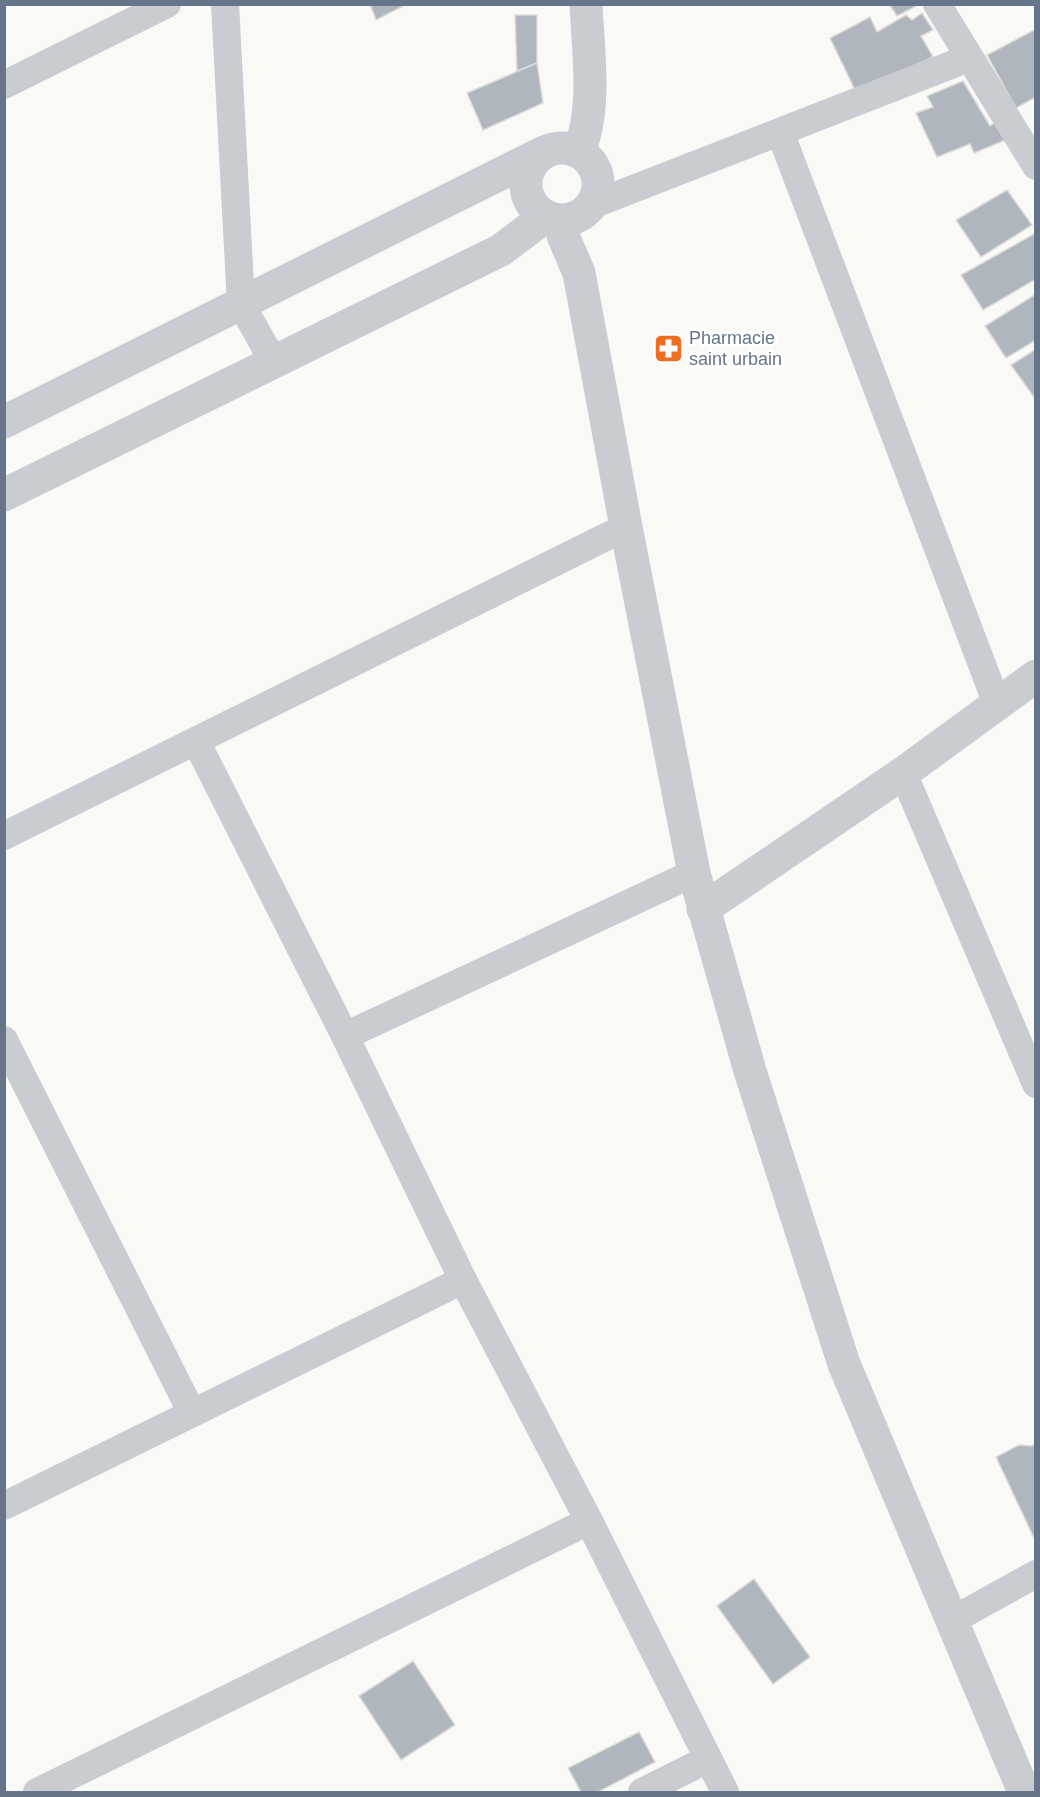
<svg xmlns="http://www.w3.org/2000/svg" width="1040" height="1797" viewBox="0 0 1040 1797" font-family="Helvetica,sans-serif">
	<rect width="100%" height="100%" fill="#f9f9f6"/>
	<g fill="#afb6be" stroke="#dbdbd9" stroke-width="1.5">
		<path d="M370,4H407L376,20Z"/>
		<path d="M889,4H920L897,16Z"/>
		<path d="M922,13L933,30L921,36L933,57L856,92L830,38L870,17L877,32L906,15L912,20Z"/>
		<path d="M515,15H537V63L517,71Z"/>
		<path d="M1036,29V97L1016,108L987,55Z"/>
		<path d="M537,63L543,103L483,130L467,93Z"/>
		<path d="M963,81L990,126L1000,119L1010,138L974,153L970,144L937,157L916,113L933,107L927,96Z"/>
		<path d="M1007,190L1032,225L981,257L956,220Z"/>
		<path d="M1036,233V279L983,310L961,275Z"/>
		<path d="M1036,294V340L1006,358L985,326Z"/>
		<path d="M1036,349V400L1011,365Z"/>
		<path d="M1036,1443V1537L1034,1538L996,1457L1019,1445L1032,1446Z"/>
		<path d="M754,1579L810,1657L773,1684L717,1606Z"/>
		<path d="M413,1661L455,1725L401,1760L359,1696Z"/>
		<path d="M639,1732L655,1762L598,1792H581L568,1768Z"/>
	</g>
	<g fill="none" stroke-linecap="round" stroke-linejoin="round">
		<g stroke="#c9ccd0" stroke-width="28">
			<path d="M225,4L241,304L273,361"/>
			<path d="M937,4L1036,166"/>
			<path d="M4,85L167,4"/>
			<path d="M780,132L997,704"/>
			<path d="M592,205L969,58"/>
			<path d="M196,741L345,1036L463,1280L589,1521L725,1792"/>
			<path d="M903,773L1036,1084"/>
			<path d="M4,836L626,527"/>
			<path d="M345,1036L694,873"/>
			<path d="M4,1040L192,1413"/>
			<path d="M4,1506L463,1280"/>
			<path d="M951,1621L1036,1574"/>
			<path d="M37,1792L589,1521"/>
			<path d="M642,1792L708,1759"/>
		</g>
		<g stroke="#c9ccd0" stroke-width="33">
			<circle cx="562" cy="184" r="36"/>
			<path d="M579,151C597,108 588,51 586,4"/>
			<path d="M558,220L564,238L579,273L626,527L694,873L750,1071L844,1364L1024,1792"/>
			<path d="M4,422L542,153"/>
			<path d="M4,495L501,250L546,216"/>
			<path d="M703,909L903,773L1036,676"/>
		</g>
	</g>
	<defs>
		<symbol id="pharmacy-square" viewBox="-11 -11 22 22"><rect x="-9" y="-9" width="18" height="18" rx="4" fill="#ee6d22" stroke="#fff"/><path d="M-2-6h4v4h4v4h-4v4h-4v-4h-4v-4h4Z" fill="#fff"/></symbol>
	</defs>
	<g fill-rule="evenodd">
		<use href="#pharmacy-square" x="652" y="332" width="33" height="33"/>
	</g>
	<g text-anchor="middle" stroke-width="6" stroke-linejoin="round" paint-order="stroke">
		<g font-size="18" fill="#667589" stroke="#fff" text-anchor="start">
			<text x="689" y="344">Pharmacie<tspan x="689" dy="21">saint urbain</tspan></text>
		</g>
	</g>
	<rect width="1040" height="1797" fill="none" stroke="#667589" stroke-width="12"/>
</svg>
